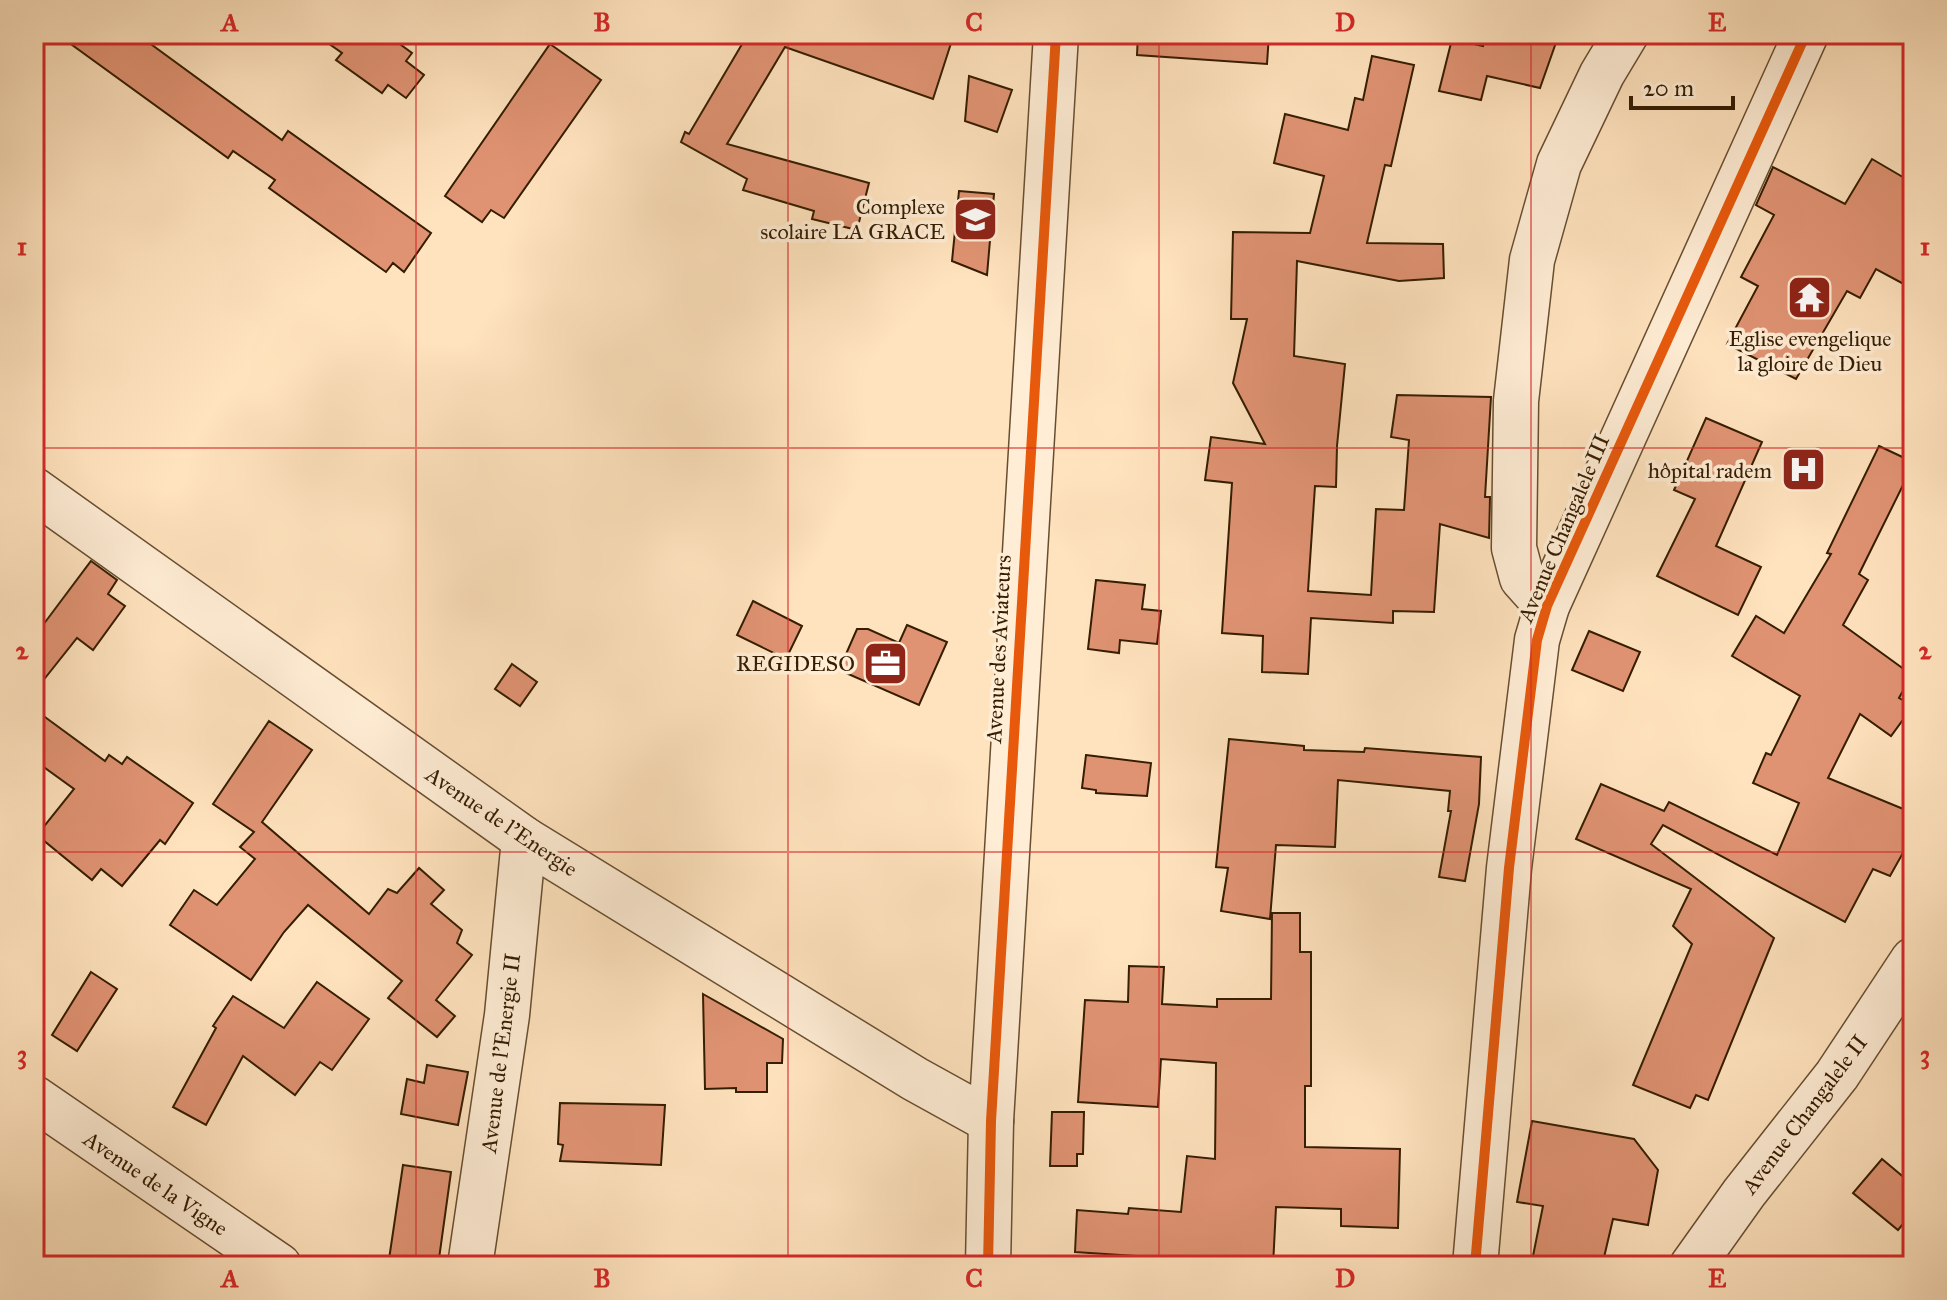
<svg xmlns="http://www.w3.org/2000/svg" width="1947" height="1300" viewBox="0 0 1947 1300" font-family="'IM FELL Great Primer',serif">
	<rect width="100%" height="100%" fill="#ffe3be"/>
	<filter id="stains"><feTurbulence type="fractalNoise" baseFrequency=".0025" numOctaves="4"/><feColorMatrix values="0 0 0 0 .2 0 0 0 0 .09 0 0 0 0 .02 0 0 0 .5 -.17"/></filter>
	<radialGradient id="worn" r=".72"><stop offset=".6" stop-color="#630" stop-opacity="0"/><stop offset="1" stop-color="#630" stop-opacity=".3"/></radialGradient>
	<g fill="#e09373" stroke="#351d01" stroke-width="2">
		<path d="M57,34H137L282,140L288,131L431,233L404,272L393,263L386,272L269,188L275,180L233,151L228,158Z"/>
		<path d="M315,34H386L412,53L406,61L424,75L406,98L388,85L382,93L336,60L342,53Z"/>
		<path d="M748,34H954L933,99L785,47L727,144L869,183L857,230L812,219L814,211L743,190L747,179L681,142L685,132L689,134Z"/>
		<path d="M1138,34H1269L1267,64L1137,55Z"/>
		<path d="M1487,34H1559L1540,88L1487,76L1481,100L1439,91L1452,39L1483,46Z"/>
		<path d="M550,44L601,80L504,218L491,210L482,222L445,196Z"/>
		<path d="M1372,56L1414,65L1391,166L1385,165L1367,243L1443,244L1444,278L1399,281L1297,261L1294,356L1345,364L1337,446L1336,487L1315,486L1308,591L1371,595L1376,509L1404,510L1409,440L1391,437L1397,395L1491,397L1485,497H1490L1489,538L1440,524L1434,612L1393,611V623L1311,618L1308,674L1262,672L1263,636L1222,633L1232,483L1205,480L1211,437L1265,444L1233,383L1247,319H1231L1233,232L1310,233L1324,176L1274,163L1285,114L1348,130L1355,98L1363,100Z"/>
		<path d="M969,76L1012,90L997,132L965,121Z"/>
		<path d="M1872,159L1913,183V289L1876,269L1860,298L1847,291L1796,379L1727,344L1758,286L1741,277L1774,215L1756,205L1773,167L1845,204Z"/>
		<path d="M959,191L994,194L987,275L952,261Z"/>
		<path d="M1706,418L1762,442L1716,546L1761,567L1738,615L1657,576L1695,499L1674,490Z"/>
		<path d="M1879,446L1913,462V465L1859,574L1868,580L1843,625L1912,675L1899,698L1913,706L1891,736L1860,714L1828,778L1913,813V835L1890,876L1873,869L1845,922L1663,825L1651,844L1774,938L1708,1100L1696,1095L1690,1108L1633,1085L1692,944L1673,926L1691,889L1576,839L1601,784L1664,811L1669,802L1777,855L1799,803L1753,783L1766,753L1771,755L1800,696L1732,656L1756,616L1784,633L1831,554L1827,553Z"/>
		<path d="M91,561L117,580L108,594L125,606L93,650L77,638L34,692V637Z"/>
		<path d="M1096,580L1145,585L1142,609L1161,611L1157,644L1120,640L1119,653L1088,649Z"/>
		<path d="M753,601L802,626L786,659L737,635Z"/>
		<path d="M907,625L947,642L919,705L839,670L857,629H868L899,643Z"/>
		<path d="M1589,631L1640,652L1623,691L1572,670Z"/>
		<path d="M512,664L537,682L520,706L495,689Z"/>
		<path d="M34,709L105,761L109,755L122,764L127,757L193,803L165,844L160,840L122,886L101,869L92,880L37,835L74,789L34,760Z"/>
		<path d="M269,721L312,750L262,822L369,914L388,889L397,893L419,868L444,890L431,904L462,930L457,943L472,955L436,1000L455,1016L437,1037L388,998L402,981L308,905L284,932L251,980L170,925L194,890L217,905L255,859L240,847L254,832L213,804Z"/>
		<path d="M1229,739L1304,746V750L1364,752L1365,748L1481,757L1479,804L1465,881L1439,877L1451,811H1448L1450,791L1338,780L1335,847L1276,845L1270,919L1221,911L1228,868L1216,867Z"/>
		<path d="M1086,755L1151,763L1147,796L1096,793V790L1082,788Z"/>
		<path d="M1272,913H1300V952H1311V1086H1305V1147L1400,1149L1398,1228L1341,1226V1209L1276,1207L1273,1266H1181V1259L1075,1252L1077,1210L1128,1214L1129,1208L1181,1212L1187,1156L1215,1159L1216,1063L1161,1059L1158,1107L1078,1102L1085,1000L1128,1002L1129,966L1164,967L1162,1004L1217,1007V999H1271Z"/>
		<path d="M91,972L117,989L77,1051L52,1035Z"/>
		<path d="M317,982L369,1019L332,1070L320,1062L295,1095L243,1056L206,1125L173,1107L216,1028L213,1026L233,996L284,1028Z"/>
		<path d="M703,994L783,1039L782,1063H767V1092H736V1088L705,1089Z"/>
		<path d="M427,1065L468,1072L458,1125L401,1114L407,1079L424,1083Z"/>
		<path d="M560,1103L665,1105L661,1165L560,1161L563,1145L558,1144Z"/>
		<path d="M1052,1112H1084L1083,1154H1077V1166H1050Z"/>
		<path d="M1532,1121L1634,1139L1658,1170L1648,1225L1613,1219L1602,1266H1531L1543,1206L1517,1202Z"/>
		<path d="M1882,1159L1913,1185V1212L1898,1230L1853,1193Z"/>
		<path d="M403,1165L451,1172L438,1266H388Z"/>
	</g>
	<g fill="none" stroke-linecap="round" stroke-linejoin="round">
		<defs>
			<g id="minor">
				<path d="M34,490L524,839L915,1079L991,1121"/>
				<path d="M1547,606L1522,578L1514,548L1516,401L1532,260L1559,164L1602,74L1626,34"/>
				<path d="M34,1098L279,1266"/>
				<path d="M470,1266L507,1015L524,839"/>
				<path d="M988,1266L991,1121L1056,34"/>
				<path d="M1475,1266L1509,868L1537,640L1547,606L1806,34"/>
				<path d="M1692,1266L1744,1193L1837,1075L1913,960"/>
			</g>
		</defs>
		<use href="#minor" stroke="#684e30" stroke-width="47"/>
		<use href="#minor" stroke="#ffedd5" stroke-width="44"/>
		<defs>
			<g id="cycleway">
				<path d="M988,1266L991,1121L1056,34"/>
				<path d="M1475,1266L1509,868L1537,640L1547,606L1806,34"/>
			</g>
		</defs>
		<use href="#cycleway" stroke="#ffedd5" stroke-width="15"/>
		<use href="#cycleway" stroke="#e8590c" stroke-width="10"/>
	</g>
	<path fill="none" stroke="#d62828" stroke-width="2" stroke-opacity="0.55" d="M416,34V1266M788,34V1266M1159,34V1266M1531,34V1266M34,448H1913M34,852H1913"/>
	<defs>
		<symbol id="school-square" viewBox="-11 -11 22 22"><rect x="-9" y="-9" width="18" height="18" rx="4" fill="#8f2418" stroke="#ffedd5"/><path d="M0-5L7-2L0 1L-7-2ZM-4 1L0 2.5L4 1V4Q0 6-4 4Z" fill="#fff"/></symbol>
		<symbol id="temple-square" viewBox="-11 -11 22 22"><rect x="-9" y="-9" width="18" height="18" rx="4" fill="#8f2418" stroke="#ffedd5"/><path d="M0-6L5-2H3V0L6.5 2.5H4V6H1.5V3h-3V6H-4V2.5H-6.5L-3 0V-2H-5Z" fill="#fff"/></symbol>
		<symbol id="hospital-square" viewBox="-11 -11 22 22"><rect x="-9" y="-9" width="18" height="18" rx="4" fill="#8f2418" stroke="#ffedd5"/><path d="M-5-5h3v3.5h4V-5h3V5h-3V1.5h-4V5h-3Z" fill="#fff"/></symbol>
		<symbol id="office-square" viewBox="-11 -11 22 22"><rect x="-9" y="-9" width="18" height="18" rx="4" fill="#8f2418" stroke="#ffedd5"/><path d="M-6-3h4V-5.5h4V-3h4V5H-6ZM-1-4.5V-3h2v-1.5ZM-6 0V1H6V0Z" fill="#fff"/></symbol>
	</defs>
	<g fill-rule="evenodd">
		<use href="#school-square" x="950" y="194" width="51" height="51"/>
		<use href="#temple-square" x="1784" y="272" width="51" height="51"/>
		<use href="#hospital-square" x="1778" y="444" width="51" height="51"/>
		<use href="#office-square" x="860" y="638" width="51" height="51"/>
	</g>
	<g text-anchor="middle" stroke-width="7" stroke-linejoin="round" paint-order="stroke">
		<g font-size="22" fill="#351d01" stroke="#ffedd5" text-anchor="end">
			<text x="945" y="214">Complexe<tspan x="945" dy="25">scolaire LA GRACE</tspan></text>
			<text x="1810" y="346" text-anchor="middle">Eglise evengelique<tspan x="1810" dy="25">la gloire de Dieu</tspan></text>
			<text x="1772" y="478">hôpital radem</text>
			<text x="855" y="671">REGIDESO</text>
		</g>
		<g font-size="22" fill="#351d01" stroke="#ffedd5">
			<text transform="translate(1563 528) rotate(-67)" y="8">Avenue Changalele III</text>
			<text transform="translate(998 649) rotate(-87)" y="8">Avenue des Aviateurs</text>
			<text transform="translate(502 821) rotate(34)" y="8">Avenue de l'Energie</text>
			<text transform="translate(500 1053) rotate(-83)" y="8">Avenue de l'Energie II</text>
			<text transform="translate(1804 1114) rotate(-53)" y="8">Avenue Changalele II</text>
			<text transform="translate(156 1183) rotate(34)" y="8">Avenue de la Vigne</text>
		</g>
	</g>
	<rect width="1947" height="1300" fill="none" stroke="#ffe3be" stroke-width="88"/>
	<path d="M1631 96v12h102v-12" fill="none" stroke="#351d01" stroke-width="4"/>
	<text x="1643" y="96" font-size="24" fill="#351d01" stroke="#ffedd5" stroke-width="6" paint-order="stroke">20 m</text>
	<rect x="44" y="44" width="1859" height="1212" fill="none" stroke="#d62828" stroke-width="3"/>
	<g font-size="26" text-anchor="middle" font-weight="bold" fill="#d62828">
		<text x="230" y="31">A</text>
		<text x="602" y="31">B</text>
		<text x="974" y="31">C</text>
		<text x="1345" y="31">D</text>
		<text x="1717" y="31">E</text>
		<text x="22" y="255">1</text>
		<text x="1925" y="255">1</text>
		<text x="22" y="659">2</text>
		<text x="1925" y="659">2</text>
		<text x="22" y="1063">3</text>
		<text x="1925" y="1063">3</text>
		<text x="230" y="1287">A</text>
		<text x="602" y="1287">B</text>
		<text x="974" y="1287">C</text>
		<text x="1345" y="1287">D</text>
		<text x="1717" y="1287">E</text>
	</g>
	<rect width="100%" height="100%" filter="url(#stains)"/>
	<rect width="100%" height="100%" fill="url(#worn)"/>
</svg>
